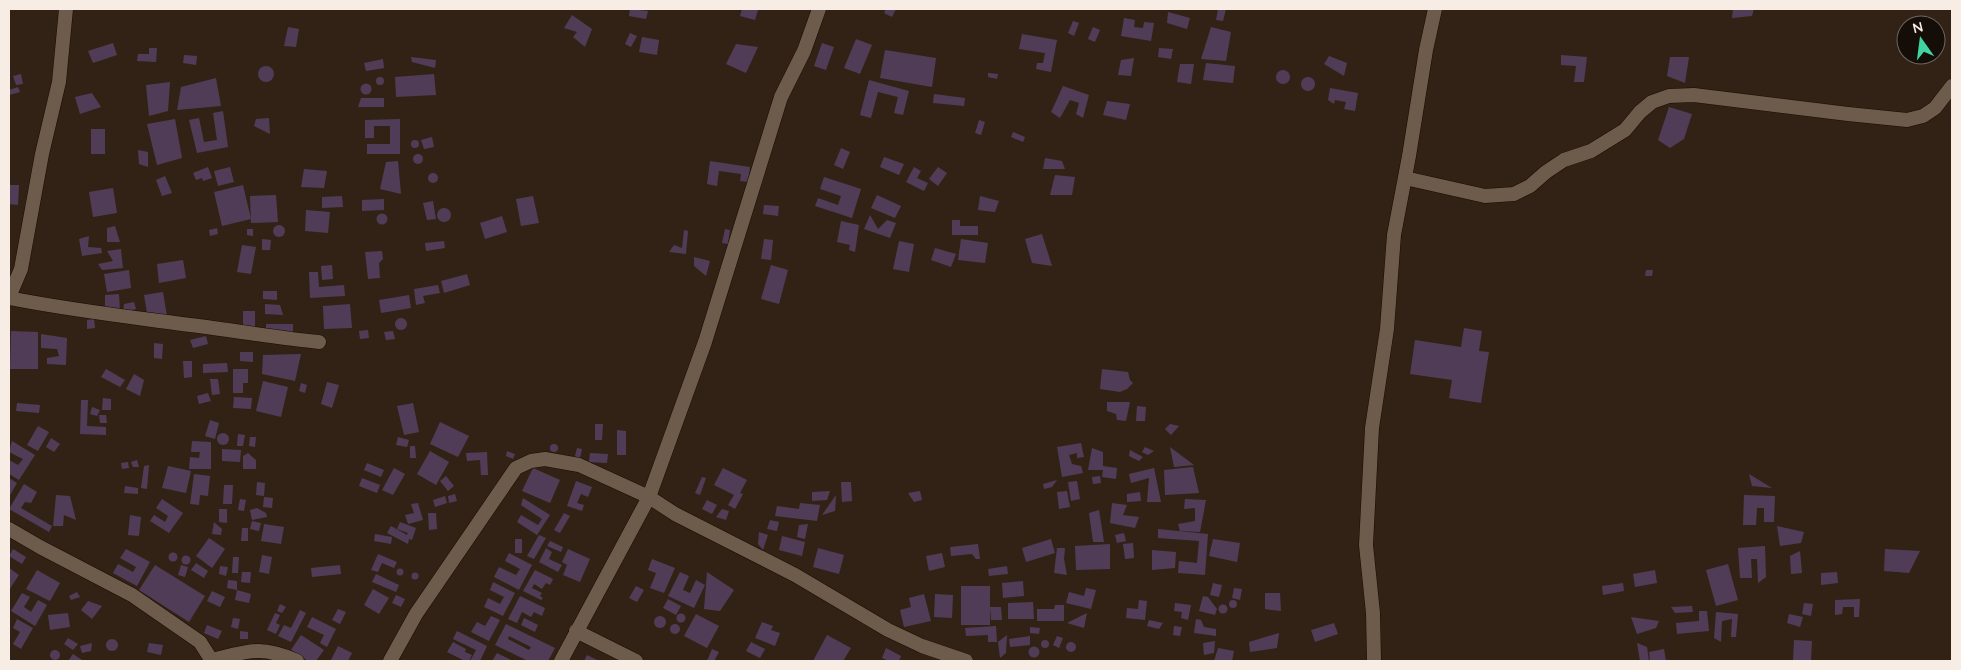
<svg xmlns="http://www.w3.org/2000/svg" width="1961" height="670" viewBox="0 0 1961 670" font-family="Quicksand,sans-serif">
	<rect width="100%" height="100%" fill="#322215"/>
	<g fill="#513c57" fill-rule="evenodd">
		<path d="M630,9L648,11L646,19L629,16Z"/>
		<path d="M742,9L758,10L755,20L740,16Z"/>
		<path d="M886,9H896L892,17L884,13Z"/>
		<path d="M1218,9H1226L1223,21L1216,20Z"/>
		<path d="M1733,9H1754L1752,16L1732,18Z"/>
		<path d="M1168,12L1190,18L1187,29L1167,23Z"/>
		<path d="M572,15L592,29L585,47L573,37L577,32L564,28Z"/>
		<path d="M1124,18L1135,20L1134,27L1143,28L1144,22L1154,23L1151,41L1121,36Z"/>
		<path d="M1073,21L1079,23L1074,36L1068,33Z"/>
		<path d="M288,27L299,29L296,47L284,46Z"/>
		<path d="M1093,27L1100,30L1095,42L1088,39Z"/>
		<path d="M1211,27L1231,32L1226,61L1201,59Z"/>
		<path d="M630,33L637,36L631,47L625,44Z"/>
		<path d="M1022,34L1057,40L1051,72L1036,69L1037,63H1043L1045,53L1019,49Z"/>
		<path d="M642,37L659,40L657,55L639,52Z"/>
		<path d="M856,39L872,45L860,74L844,68Z"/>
		<path d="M113,43L117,55L93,63L88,51Z"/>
		<path d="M822,43L834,47L826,70L814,66Z"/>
		<path d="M736,44L758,47L746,73L726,64Z"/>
		<path d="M149,48H157L156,62L137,61L138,54H149Z"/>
		<path d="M1159,48L1173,49L1171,59L1158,57Z"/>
		<path d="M885,50L936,58L932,87L880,78Z"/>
		<path d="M184,55L197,56L196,65L183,63Z"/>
		<path d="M1561,55L1587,57L1584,82H1574L1576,66L1561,65Z"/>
		<path d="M1329,56L1347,63L1344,76L1324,64Z"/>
		<path d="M411,57L436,60L435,68L412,62Z"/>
		<path d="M1670,57H1689L1685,83L1667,76Z"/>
		<path d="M1134,58L1131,76L1118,75L1121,60Z"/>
		<path d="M383,59L384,68L366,71L364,63Z"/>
		<path d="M1206,63L1235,66L1233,83L1203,80Z"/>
		<path d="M1180,64H1194L1191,84L1177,82Z"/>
		<circle cx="266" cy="74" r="8"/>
		<circle cx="1283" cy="77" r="7"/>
		<path d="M988,73L998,74L997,79L988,77Z"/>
		<path d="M21,74L23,84L16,85L13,76Z"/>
		<path d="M434,74L436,95L396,97L395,77Z"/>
		<circle cx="1308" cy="84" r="7"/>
		<circle cx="380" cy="81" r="4"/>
		<path d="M216,78L221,106L177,110L181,87Z"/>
		<path d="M869,80L909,91L903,115L894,113L898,97L878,92L871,118L860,115Z"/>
		<path d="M170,82L168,111L149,116L146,85Z"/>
		<circle cx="366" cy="89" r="5.5"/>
		<path d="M1063,86L1089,95L1083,118L1076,114L1079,103L1070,100L1060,118L1051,112Z"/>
		<path d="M18,87L20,92L9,95V90Z"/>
		<path d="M1330,88L1358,93L1355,111L1344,109L1346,102L1335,100L1334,104L1328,100Z"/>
		<path d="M92,93L101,107L80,114L75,97Z"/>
		<path d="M934,94L965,98L964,106L933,103Z"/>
		<path d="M361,98H384V107H358Z"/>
		<path d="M1107,101L1130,104L1126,120L1103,115Z"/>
		<path d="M1669,107L1692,114L1684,139L1670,148L1658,140Z"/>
		<path d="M223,111L228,147L197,153L189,120L199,118L204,142L217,140L213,113Z"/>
		<path d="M269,118L270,134L254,126L256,119Z"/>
		<path d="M175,119L182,158L157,165L147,124Z"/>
		<path d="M400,119V154H367V144H390V126H374V138H365V120Z"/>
		<path d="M979,120L985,122L981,135L975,133Z"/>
		<rect x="91" y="129" width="14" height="25"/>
		<path d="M1013,132L1025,137L1023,142L1011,137Z"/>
		<path d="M432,137L434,147L424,149L421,140Z"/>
		<circle cx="415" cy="144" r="4"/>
		<path d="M841,148L850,152L843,169L834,165Z"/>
		<path d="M138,150L148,152V167L139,164Z"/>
		<circle cx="418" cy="159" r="5"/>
		<path d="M884,157L904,164L899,175L880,167Z"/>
		<path d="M1045,158L1062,161L1065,169H1043Z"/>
		<path d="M398,161L401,194L380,189L386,162Z"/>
		<path d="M710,161L750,167L748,182L740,181L741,174L719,171L717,186L707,184Z"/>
		<path d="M208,167L212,178L203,181L202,178L196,180L193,173Z"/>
		<path d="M230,167L234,182L218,186L214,171Z"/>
		<path d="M914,167L921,171L917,178L928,183L924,191L906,182Z"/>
		<path d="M938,167L947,173L938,186L929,179Z"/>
		<path d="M304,169L327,171L324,188L301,187Z"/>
		<circle cx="433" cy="178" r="5"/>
		<path d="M1055,175L1075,177L1072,195H1050Z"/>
		<path d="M165,176L172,193L162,196L156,180Z"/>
		<path d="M824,177L861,189L852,218L815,206L818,198L838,205L841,196L820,189Z"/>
		<path d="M9,185H19L18,205L9,204Z"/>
		<path d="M243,185L251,219L222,226L214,192Z"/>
		<path d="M113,188L117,213L93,217L89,192Z"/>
		<path d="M276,195L278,222L251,223L250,196Z"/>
		<path d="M877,195L901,206L895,218L871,208Z"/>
		<path d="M342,196L343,207L322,208V197Z"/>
		<path d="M533,196L539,223L521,226L516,199Z"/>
		<path d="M980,196L999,201L995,212L978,210Z"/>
		<path d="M384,199V210L362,211V200Z"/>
		<path d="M433,201L436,219L427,220L423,203Z"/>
		<path d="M764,205L779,206L778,216L763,214Z"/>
		<circle cx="444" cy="215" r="7"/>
		<path d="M306,210L330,212L328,233L305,231Z"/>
		<circle cx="382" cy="219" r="5.5"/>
		<path d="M870,215L878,229L887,220L896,223L890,238L864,229Z"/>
		<path d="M502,216L507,232L485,239L480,223Z"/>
		<path d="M952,220H960V226H978V235H952Z"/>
		<path d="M841,221L859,225L855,252L849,250L850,245L837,242Z"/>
		<circle cx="279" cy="231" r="6"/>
		<path d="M115,226L120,242H107V228Z"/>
		<path d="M217,228L218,234L210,236L209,230Z"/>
		<path d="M247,229H253V236L247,235Z"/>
		<path d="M725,229L730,230L728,244L722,243Z"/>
		<path d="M684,230L688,231L686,254L669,252L674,245L682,248Z"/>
		<path d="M1042,234L1052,266L1032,263L1025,239Z"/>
		<path d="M89,236L88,247L101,248L102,253L82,256L79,239Z"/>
		<path d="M262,239L271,240L270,250H262Z"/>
		<path d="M764,239L773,240L771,260L761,259Z"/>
		<path d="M961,239L988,243L985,263L958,260Z"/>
		<path d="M444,241L445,248L426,251L425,243Z"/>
		<path d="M899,241L914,244L909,272L893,269Z"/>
		<path d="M242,245L256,247L251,274L237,272Z"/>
		<path d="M935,248L956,254L951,267L931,260Z"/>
		<path d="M121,249L123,268L102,270L98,264L113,261L107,251Z"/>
		<path d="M382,251L383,259L379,263L380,278L368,279L365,252Z"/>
		<path d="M694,257L710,261L706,276L694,266Z"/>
		<path d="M183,260L186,278L159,283L157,264Z"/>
		<path d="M332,265L333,279L322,280L321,266Z"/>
		<path d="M771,265L788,270L779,304L761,299Z"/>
		<path d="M129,270L131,288L107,292L104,274Z"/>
		<path d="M1646,270H1653L1652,276H1645Z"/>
		<path d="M309,272H318L319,287L344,285L345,296L310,298Z"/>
		<path d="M467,274L470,285L444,293L441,281Z"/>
		<path d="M438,285L440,293L423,296L425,303L416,305L414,289Z"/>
		<path d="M263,291H277V300L263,299Z"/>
		<path d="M163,292L167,316L148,319L144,295Z"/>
		<path d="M119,294L120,311L105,312V295Z"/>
		<path d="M409,295L411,308L381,313L379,300Z"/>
		<path d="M134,302L136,309L123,312L124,304Z"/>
		<path d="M265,304L280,305L283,315L265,314Z"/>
		<path d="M350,304L352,328L324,329L323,306Z"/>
		<rect x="243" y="311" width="12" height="18"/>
		<circle cx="401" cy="324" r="6"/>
		<path d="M94,319L95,328L87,329V320Z"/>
		<rect x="266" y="324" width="27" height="12"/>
		<path d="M1464,328L1482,331L1479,351L1489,352L1481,403L1449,398L1452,380L1410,374L1415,340L1461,347Z"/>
		<path d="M368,330L369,338L360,339L359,331Z"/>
		<path d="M11,331L38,332V369H10Z"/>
		<path d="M393,331L395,339L386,340L384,332Z"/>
		<path d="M41,334L67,338L66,365L47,364V358L59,356L57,349L41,348Z"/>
		<path d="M206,336L208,344L193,348L190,340Z"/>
		<path d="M154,343L163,344L162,359L154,358Z"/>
		<path d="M240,352H253V362L240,361Z"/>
		<path d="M301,354L295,381L262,374L263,355Z"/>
		<path d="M183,361H192V377L184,378Z"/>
		<path d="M227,363L228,372L203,373V364Z"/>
		<path d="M106,369L125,380L120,387L101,377Z"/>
		<path d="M233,369H248V383H243V393H233Z"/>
		<path d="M1102,369L1128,372L1130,380L1133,383L1127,389L1120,392L1100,389Z"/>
		<path d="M134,374L144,380L140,396L126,389Z"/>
		<path d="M210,379H218L220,394L212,395Z"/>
		<path d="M263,381L288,387L281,417L256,411Z"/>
		<path d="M327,382L339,385L332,408L321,404Z"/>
		<path d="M301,383L307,385L305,393L299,391Z"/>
		<path d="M208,393L211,401L199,404L197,396Z"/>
		<path d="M234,397L252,398L251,409L233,408Z"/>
		<path d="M103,398L111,399V410H102Z"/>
		<path d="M81,400H88L87,426L106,427V435L80,434Z"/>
		<path d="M1107,402H1130L1126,421L1117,420L1116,414L1107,411Z"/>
		<path d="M17,403L40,405L39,413L16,411Z"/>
		<path d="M413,403L419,432L404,435L397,406Z"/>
		<path d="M1137,406L1146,407L1145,421H1136Z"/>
		<path d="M92,407L100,410L97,416L90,414Z"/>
		<path d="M99,415H106L107,423H100Z"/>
		<path d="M210,420L219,423L215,439L205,436Z"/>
		<path d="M440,422L469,436L458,457L430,444Z"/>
		<path d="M595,424H603L602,440H595Z"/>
		<path d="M1170,424L1179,426L1171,435L1165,429Z"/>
		<path d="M38,426L49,432L38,451L27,445Z"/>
		<path d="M617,430L626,431V455H617Z"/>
		<circle cx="223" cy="439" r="6"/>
		<path d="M238,434L245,435L243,446H237Z"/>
		<path d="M250,437H256L255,447L249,446Z"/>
		<path d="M398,437L409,440L407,447L396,445Z"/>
		<path d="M51,438L60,444L54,452L46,447Z"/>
		<path d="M12,441L35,455L19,480L9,474V460L18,465L23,459L9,452Z"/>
		<path d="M192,441L211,442V469H189L190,457L199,458L200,452H191Z"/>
		<path d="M1081,443L1084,457L1077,458V453L1069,455L1072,464L1081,466L1083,473L1062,477L1057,447Z"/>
		<circle cx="554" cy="448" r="4"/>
		<path d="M410,446H415L416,458H410Z"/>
		<path d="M1145,447L1154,451L1148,455L1142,452Z"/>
		<path d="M1170,447L1194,465L1174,467Z"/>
		<path d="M577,448L582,449L579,462L574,460Z"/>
		<path d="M1092,448L1103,452V466L1117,468L1116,479L1102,477L1103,470H1088Z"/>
		<path d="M222,449L241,450L240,462L222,461Z"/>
		<path d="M1130,450L1143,457L1139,461L1129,456Z"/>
		<path d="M430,451L449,462L436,485L417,474Z"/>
		<path d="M507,451L515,454L513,459L506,456Z"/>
		<path d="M487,452L488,475H481L480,460L467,461L466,453Z"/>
		<path d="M248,453L256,460V469H243V456Z"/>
		<path d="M590,453L608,454L607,463L589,462Z"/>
		<path d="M137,460L139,467H133L131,462Z"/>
		<path d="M128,462L129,468L122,469L121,463Z"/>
		<path d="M367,463L384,470L381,477L364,470Z"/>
		<path d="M149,465L147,489L141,488L144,466Z"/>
		<path d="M168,466L191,471L186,493L162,488Z"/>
		<path d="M1193,467L1199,493L1165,495L1164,470Z"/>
		<path d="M394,468L405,474L393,495L382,490Z"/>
		<path d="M533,468L560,480L550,503L522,491Z"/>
		<path d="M723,468L747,480L740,493L743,494L735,509L728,505L734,495L714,485Z"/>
		<path d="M1154,468L1161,502H1147L1149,478L1131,483L1129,474Z"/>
		<path d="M194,474L210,476L208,496L200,495L199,505L190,504Z"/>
		<path d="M1749,474L1772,488L1752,486Z"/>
		<path d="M446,476L454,486L448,491L440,481Z"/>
		<path d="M1100,476L1101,483L1093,484L1092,477Z"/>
		<path d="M702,477L706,478L700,495L695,493Z"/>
		<path d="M9,478L17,483L9,497Z"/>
		<path d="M362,478L380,485L377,493L359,486Z"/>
		<path d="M1057,480L1052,487L1044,489L1043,484Z"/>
		<path d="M576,481L592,487L588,497L581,494L577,503L584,505L582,511L567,506Z"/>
		<path d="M1077,481L1080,499L1071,501L1068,482Z"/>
		<path d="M257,482L265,483L264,496L256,495Z"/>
		<path d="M841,482H851L852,501L842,502Z"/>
		<path d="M24,484L37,492L31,503L25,502L21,508L52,526L49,532L9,509Z"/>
		<path d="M224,485H233L232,504H223Z"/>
		<path d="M125,486L138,488V494L124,493Z"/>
		<path d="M830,491L827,500L812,501V492Z"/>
		<path d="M920,491L922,500L914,502L908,493Z"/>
		<path d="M1067,491L1070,507L1059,509L1057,492Z"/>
		<path d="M1140,492L1141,501L1127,502V494Z"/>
		<path d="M455,494L457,501L449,503L448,496Z"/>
		<path d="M56,495L70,496L76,520L64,515L63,526H53Z"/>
		<path d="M836,495L835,511L822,515Z"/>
		<path d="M1744,495L1775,496L1774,522H1764V508H1757L1756,525H1743Z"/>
		<path d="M445,496L447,503L435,507L433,500Z"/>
		<path d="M264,497L273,498L272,508L263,507Z"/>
		<path d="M523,498L550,515L537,535L517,522L521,515L538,525L542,519L521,505Z"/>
		<path d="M162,499L183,513L169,533L150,521L154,515L165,522L168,516L156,508Z"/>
		<path d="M240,499L246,500L244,511L238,510Z"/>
		<path d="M1185,499L1206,500L1200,532L1180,531L1178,524L1195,521V508L1184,509Z"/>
		<path d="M707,500L717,505L712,514L702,509Z"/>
		<path d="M418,503L423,520L408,524L405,515L414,513L411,504Z"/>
		<path d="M800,503L820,505L817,521L775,516L777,506L799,509Z"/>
		<path d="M1112,503L1127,505L1123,515L1139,517L1135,528L1110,523Z"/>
		<path d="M257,508L266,513L267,517L252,520L250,510Z"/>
		<path d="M219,509H227V523L219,522Z"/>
		<path d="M722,509L729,511L726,520L716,517Z"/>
		<path d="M1099,510L1104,542H1093L1089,513Z"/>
		<path d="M428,513H436L437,529L429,530Z"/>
		<path d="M564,513L570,516L560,533L554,530Z"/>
		<path d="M130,515L141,517L139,536L128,535Z"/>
		<path d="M770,520L779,522L777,531L767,529Z"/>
		<path d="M252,521L261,523L259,531L250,529Z"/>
		<path d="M214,522L222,529L221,535L212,534Z"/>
		<path d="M400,522L416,528L412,540L409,539L408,544L387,533L391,526L407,535L408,533L397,529Z"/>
		<path d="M264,524L284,527L281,544L261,541Z"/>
		<path d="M808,524L805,539L797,537L799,525Z"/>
		<path d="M1777,526L1804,532L1801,543L1780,546Z"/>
		<path d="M242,528H248V541H241Z"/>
		<path d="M1158,529L1208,534L1205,575L1178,573L1179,561L1197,563L1199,541L1158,538Z"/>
		<path d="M759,532L768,535L763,550L758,544Z"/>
		<path d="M1124,533L1126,541L1117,543L1115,535Z"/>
		<path d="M375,534L392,537L391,544L374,541Z"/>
		<path d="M539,535L546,538L534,559L527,556Z"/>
		<path d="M782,536L805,542L802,556L779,550Z"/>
		<path d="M209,538L225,549L212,568L196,556Z"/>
		<rect x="515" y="539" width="7" height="14"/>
		<path d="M1051,539L1055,553L1026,562L1022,548Z"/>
		<path d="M1213,539L1240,543L1237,562L1209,556Z"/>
		<path d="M550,541L563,547L561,552L547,546Z"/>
		<path d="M1133,543L1134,558L1125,559L1123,544Z"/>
		<path d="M978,544L980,559H976L972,554L951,556L950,547Z"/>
		<path d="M1110,544V569L1076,570L1075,546Z"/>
		<path d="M1765,546L1766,577L1758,583L1757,559H1751L1752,578H1740L1738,548Z"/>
		<path d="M546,548L552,552L549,559L562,565L558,572L539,562Z"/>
		<path d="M818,548L844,555L839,574L813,567Z"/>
		<path d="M1057,548H1065L1064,559L1067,575L1054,573Z"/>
		<path d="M13,549L26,557L22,564L9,556Z"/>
		<path d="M126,549L150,562L137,586L113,573L118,564L133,572L136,567L120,558Z"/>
		<path d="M568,549L590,559L580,582L563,575L567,565L562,562Z"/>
		<path d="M1885,549L1920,551L1909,573L1884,571Z"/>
		<path d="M1152,550L1176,552L1175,568L1152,570Z"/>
		<path d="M1800,551L1802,573L1791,574L1790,556Z"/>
		<circle cx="173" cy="557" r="4.5"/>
		<path d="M509,553L532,565L519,590L494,577L499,567L516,575L520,569L505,561Z"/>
		<path d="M942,553L945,567L929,571L926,556Z"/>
		<path d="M378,554L397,562L394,568L382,563L378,572L371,570Z"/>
		<path d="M262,555L272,557L269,574L259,572Z"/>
		<circle cx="186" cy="560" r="4.5"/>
		<path d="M233,557H239L238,573H232Z"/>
		<path d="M652,559L675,568L664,593L650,588L656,573L648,570Z"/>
		<path d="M196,563L208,571L204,578L191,570Z"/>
		<path d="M1728,564L1738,600L1716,606L1706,570Z"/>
		<path d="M155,565L205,596L189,622L139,590Z"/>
		<path d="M181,565L188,567L185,577L178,575Z"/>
		<path d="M340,565L341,574L312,577L311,568Z"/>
		<path d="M220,566L228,567L226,576L219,574Z"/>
		<path d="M1007,566L1008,574L989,576L988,569Z"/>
		<path d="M9,568L19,575L9,590Z"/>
		<circle cx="400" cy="572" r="3.5"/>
		<path d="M37,570L60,583L50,601L26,589Z"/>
		<path d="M535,570L553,579L550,585L546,583L542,589L534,584L532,588L542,593L540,596L543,598L541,600L523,591Z"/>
		<path d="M1655,570L1657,583L1635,587L1633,574Z"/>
		<path d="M242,572H251L250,583L241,582Z"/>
		<path d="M680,572L689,576L683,590L690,593L696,580L705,585L694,608L668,596Z"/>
		<path d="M707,572L734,590L720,611L704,609Z"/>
		<path d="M1837,572L1838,583L1821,585V573Z"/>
		<circle cx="415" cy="576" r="3.5"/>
		<path d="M376,574L399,585L396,592L372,582Z"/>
		<path d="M228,580L237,581V590L227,588Z"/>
		<path d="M1023,581L1024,596L1003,598L1002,583Z"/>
		<path d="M493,582L515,593L503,616L484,607L488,598L500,604L504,597L490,590Z"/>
		<path d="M1213,583L1222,585L1219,597L1210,595Z"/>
		<path d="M1623,583L1624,591L1603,595L1602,586Z"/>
		<path d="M636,586L644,590L637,602L629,598Z"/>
		<rect x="961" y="586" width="29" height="39"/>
		<path d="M1086,588L1096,590L1091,609L1066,603L1069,592L1084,596Z"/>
		<path d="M1234,588L1242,589L1240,600L1232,598Z"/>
		<path d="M373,589L389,598L379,614L364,605Z"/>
		<path d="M237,590L251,594L249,603L235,600Z"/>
		<path d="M212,591L225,597L220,607L207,601Z"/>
		<path d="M77,592L80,597L71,600L69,596Z"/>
		<path d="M22,593L30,597L24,607L31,612L38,600L47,605L35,626L11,611Z"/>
		<path d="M1265,593H1280L1281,611L1265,609Z"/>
		<path d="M924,594L931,621L904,627L900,610L911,607L909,598Z"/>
		<path d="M935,594L953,595L952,618L934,617Z"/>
		<path d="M396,595L405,599L401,607L392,603Z"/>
		<path d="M520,596L545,608L542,616L534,612L531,617L522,612L517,623L508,619Z"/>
		<path d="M1203,596L1208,597L1217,609L1215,615L1199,611Z"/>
		<path d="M668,599L681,606L676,615L663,608Z"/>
		<path d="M1860,599L1859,617H1854V607H1843L1842,614L1835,615V600Z"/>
		<path d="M1139,600L1147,601L1145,620L1126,618L1127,608L1138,609Z"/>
		<circle cx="1233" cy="604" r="4"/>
		<path d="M88,601L102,606L92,619L81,610Z"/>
		<path d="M1033,602L1034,619H1008V603Z"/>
		<path d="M1175,603L1191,605L1188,620L1181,618L1182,612L1174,611Z"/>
		<path d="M1804,603L1813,604L1811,616L1802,614Z"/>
		<path d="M280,604L286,607L282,613L277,611Z"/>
		<circle cx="1223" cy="609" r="4.5"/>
		<path d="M1055,605H1064V621H1037V609H1054Z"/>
		<path d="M1692,606L1693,612L1675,613L1671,607Z"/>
		<path d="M990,607H1001L1002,620H991Z"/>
		<path d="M338,609L346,612L340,624L332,620Z"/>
		<path d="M300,610L306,613L291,642L278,636L284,625L291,628Z"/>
		<path d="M1699,611H1707L1709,631L1677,634L1676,623L1699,621Z"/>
		<path d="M1716,612L1738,614L1736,637H1731L1732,619L1722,621L1721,642L1714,638Z"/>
		<path d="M68,613L70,627L50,630L48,615Z"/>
		<path d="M275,613L280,615L276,623L280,625L276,634L267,630Z"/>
		<path d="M1087,613L1084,628L1067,623Z"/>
		<circle cx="681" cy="618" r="4.5"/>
		<path d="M696,614L719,626L707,648L684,636Z"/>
		<path d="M1789,614L1803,617L1800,627L1787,623Z"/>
		<circle cx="660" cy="622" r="6"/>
		<path d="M491,616L500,620L489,641L471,632L477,622L485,626Z"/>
		<path d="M312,617L336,629L327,647L320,643L324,635L307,627Z"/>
		<path d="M1631,617L1659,621L1656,628L1637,634Z"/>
		<path d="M233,618L240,619L238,629L231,627Z"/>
		<path d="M524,618L538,625L535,632L521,625Z"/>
		<path d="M17,619L33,628L21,649L13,644L20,632L13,628Z"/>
		<path d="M1196,619L1201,620L1204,627L1216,629V636L1194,633Z"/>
		<path d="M1149,620L1163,623L1159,629L1147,626Z"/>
		<path d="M762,622L773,626L771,630L780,633L775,646L755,638Z"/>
		<path d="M1334,623L1338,634L1315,642L1311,630Z"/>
		<path d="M506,624L555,648L548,661H528L495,645ZM509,636L531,647L529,650L508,639Z"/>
		<circle cx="675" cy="629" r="5"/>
		<path d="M207,625L222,631L218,639L204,633Z"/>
		<path d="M996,626L997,642H988V635L966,636L965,628Z"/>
		<path d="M1174,626L1182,627L1180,636L1173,635Z"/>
		<path d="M1030,627L1040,628L1039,634L1030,633Z"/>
		<path d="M240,631L248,632V639H240Z"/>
		<path d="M457,631L487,646L480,661H470L476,650L453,639Z"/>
		<path d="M1279,633L1277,648L1250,652L1249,642Z"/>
		<path d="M301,635L324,650L316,661H308L291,650Z"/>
		<path d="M827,635L851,648L843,661H813Z"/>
		<path d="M1007,635L1006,653L1000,658L998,642Z"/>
		<path d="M1030,636V645L1010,647L1009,639Z"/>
		<path d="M1057,636L1063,638L1059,648L1053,645Z"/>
		<path d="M68,638L78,644L73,650L64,644Z"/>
		<circle cx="112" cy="645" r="6"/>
		<path d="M1794,640L1812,641L1811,661H1793Z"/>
		<circle cx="1045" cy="644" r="4"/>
		<path d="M1215,641L1214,653L1204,655L1203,643Z"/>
		<circle cx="1071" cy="647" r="5"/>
		<path d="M453,642L466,649L465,652L472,655L469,661H465L447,652Z"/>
		<path d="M751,642L765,649L760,658L746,651Z"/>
		<path d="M92,643L91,651L82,653L80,646Z"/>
		<path d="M149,643L163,645L161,655L147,652Z"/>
		<path d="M1637,643L1647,647L1649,661H1640Z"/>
		<path d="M338,646L352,653L348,661L331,660Z"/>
		<circle cx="1034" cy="652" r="5.5"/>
		<path d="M886,648L901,656L899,661H889L882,658Z"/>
		<path d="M1218,648L1234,651L1232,661H1214Z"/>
		<path d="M712,649L719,652L714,661H707Z"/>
		<path d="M1664,649L1666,661H1650L1649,652Z"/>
		<circle cx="55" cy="655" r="5"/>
		<path d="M497,653L513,661H492Z"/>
		<path d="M73,654L82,660L81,661H68Z"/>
		<path d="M587,655L599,661H584Z"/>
	</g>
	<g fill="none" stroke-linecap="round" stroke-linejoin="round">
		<defs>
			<g id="street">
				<path d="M1405,178L1485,196L1514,194L1530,186L1546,172L1564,160L1591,151L1625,130L1640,112L1652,102L1669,96L1694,95L1848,114L1907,120L1923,116L1935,108L1952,86"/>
				<path d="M9,297L21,269L42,154L59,82L66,9"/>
				<path d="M9,298C69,310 130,317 190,325C233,330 276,338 319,342"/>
				<path d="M9,529L40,547L132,595L200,642L212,661"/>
				<path d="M576,631L636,661"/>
				<path d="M212,660C249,651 261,645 297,661"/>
				<path d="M390,661L416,614L516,468L531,461L545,459L579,465L649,497L675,514L795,575L888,630L922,646L966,661"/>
				<path d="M561,661L649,497L705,342L781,97L804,51L819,9"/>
				<path d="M1374,661L1373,613L1366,545L1372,428L1387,329L1394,235L1409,156L1426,50L1435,9"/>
			</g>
		</defs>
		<use href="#street" stroke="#190b02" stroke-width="15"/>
		<use href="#street" stroke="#6d5b4c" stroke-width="14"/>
	</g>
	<rect width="1961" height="670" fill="none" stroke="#f8ede4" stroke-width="20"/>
	<g transform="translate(1921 40) rotate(346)"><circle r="24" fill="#140d08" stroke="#6f6760"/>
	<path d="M0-4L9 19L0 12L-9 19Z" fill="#41d4a1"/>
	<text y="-8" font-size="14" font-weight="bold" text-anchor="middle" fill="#f8ede4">N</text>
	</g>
</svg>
